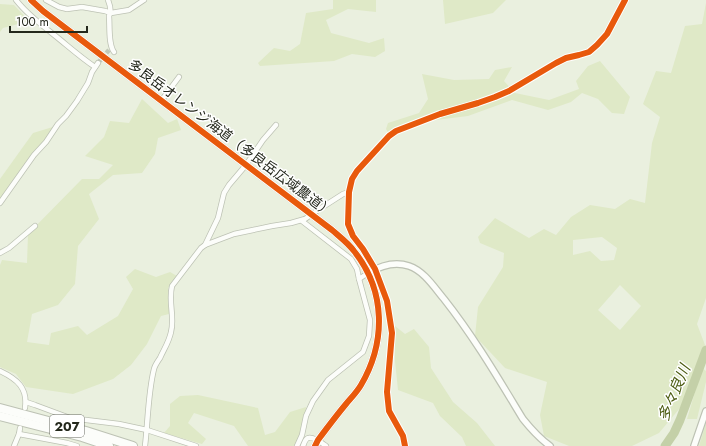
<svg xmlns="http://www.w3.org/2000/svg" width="706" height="446" viewBox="0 0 706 446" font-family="Jost,'Noto Sans JP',sans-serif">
	<rect width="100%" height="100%" fill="#eaf0df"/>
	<g fill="#dfe9c7" fill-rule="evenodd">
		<path d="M333,0H376V12L348,9L326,20L331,33L369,43L384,38L385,51L375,57L352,54L334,61L260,66L258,63L274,48L290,51L300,44L306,13L333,9Z"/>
		<path d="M443,0H506L493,13L445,24Z"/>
		<path d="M706,3V298L697,324L705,345L680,408L659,433L632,446H569L544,436L540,415L547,382L505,368L475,336L478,307L503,267L504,253L480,243L478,237L495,218L529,238L544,229L556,235L571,217L590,205L615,209L630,199L645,203L652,143L660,117L643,104L656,71L671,73L685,26L702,24ZM602,237L617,248L614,260L601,261L590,251L573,255V240ZM620,285L641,306L620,330L598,310Z"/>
		<path d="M0,4L14,5L29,21L3,28L0,32Z"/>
		<path d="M600,61L630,97L624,114L612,113L598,99L582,93L571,102L548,110L512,100L468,116L428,121L395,135L389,134L386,129L388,123L419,113L428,99L422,74L454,80L489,79L495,70L512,67L504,81L515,93L549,100L579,89L576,81L588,66Z"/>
		<path d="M142,99L168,123L177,119L181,130L158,138L155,154L142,173L113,175L89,194L99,219L78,246L75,284L58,305L32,314L27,342L49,345L51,333L78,326L87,335L118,316L133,289L126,277L135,269L156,277L170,272L177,276L168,288L169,314L161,316L147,344L131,365L113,379L73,394L26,387L16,374L0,367V265L2,260L27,263L28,234L82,179H99L113,165L85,156L104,137L110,121L129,123Z"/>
		<path d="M56,126L0,200V179L33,133Z"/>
		<path d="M395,326L405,334L414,329L429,347L431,368L453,402L477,423L495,446H466L462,437L440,416L433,403L398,390L395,361Z"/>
		<path d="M702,368L706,371V382L697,419H687Z"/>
		<path d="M198,395L258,408L265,435L275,432L290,412L306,407L305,430L299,446H248L234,426L194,413L188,423L206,439L202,444L164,433L170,426V404L180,396Z"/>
		<path d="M706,423V446H699Z"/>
	</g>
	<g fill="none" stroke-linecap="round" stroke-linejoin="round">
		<path stroke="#c4d0a8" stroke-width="9" d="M665,446L674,433L680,420L706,350"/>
		<path stroke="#c2c8b8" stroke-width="4.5" stroke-dasharray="4.5 2" stroke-linecap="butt" d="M98,63L109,50"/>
		<defs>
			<g id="minor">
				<path d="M16,0C26,13 40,24 53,34C67,45 80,57 95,67"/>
				<path d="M46,0L59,7L67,9L82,7L105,11L111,13L129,10L144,0"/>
				<path d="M108,0C110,5 112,11 109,16C110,26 108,44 114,52"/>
				<path d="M161,101L179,77"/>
				<path d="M0,203L34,155L46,142L58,124L66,116L77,101L88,83L92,72L98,63"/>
				<path d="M318,210L343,194L349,192"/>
				<path d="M302,221L351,259L357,269L359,279L368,273"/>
				<path d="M205,245L234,234L272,226L291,223L305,219"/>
				<path d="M0,253L9,248L35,226"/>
				<path d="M0,371C17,379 28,388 25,408"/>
				<path d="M26,402L35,405L70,418L119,424L147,430L196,446"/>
				<path d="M19,434L67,443L77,446"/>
				<path d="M14,446L19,434L20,428"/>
				<path d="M145,446C148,421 148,393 154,369C155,365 158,361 160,358C164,349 169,342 171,332C175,317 168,302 172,286L201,248L205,245L218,218L224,193L229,185L246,165L263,140L276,125"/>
				<path d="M297,446L302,435L306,416L313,401L328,380L363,352L369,336L370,320L359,279"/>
				<path d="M303,446C304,444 305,439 308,438C313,436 322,443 326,446"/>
				<path d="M405,446L403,436L389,411L387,392L392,333L387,301L375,269L363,249L353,236L348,224L349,192L352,179L357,171L389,136L396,131L440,114L478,103L495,97L509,91L556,63L566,58L579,55L589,52L597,45L607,34L625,0"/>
			</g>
			<g id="tertiary">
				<path d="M31,0L43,11L332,230C340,237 348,243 354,251C386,291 386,342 361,385C357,392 351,398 346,404C336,416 327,428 318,440L315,446"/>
				<path d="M368,273C380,266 395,261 409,266C424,271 434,287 444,299C474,337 498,378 523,419C531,429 539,438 550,446"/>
				<path d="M694,446L706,411"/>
			</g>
			<g id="trunk">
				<path d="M0,408L86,431L133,446"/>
				<path d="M0,416L82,437L109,446"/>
			</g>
		</defs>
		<use href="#minor" stroke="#bdc2b4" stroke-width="6"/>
		<use href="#tertiary" stroke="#bdc2b4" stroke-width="8"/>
		<use href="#trunk" stroke="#bdc2b4" stroke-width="10"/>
		<use href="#minor" stroke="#fcfdfa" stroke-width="4.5"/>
		<use href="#tertiary" stroke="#fcfdfa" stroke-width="5.5"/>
		<use href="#trunk" stroke="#fcfdfa" stroke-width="8"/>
		<defs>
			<path id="minor-bridge" d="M305,219L318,210"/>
		</defs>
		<use href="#minor-bridge" stroke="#bdc2b4" stroke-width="6" stroke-linecap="butt"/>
		<use href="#minor-bridge" stroke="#fcfdfa" stroke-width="4.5"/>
		<defs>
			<g id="cycleway">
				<path d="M31,0L43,11L332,230C340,237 348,243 354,251C386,291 386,342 361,385C357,392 351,398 346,404C336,416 327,428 318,440L315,446"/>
				<path d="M405,446L403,436L389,411L387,392L392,333L387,301L375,269L363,249L353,236L348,224L349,192L352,179L357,171L389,136L396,131L440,114L478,103L495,97L509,91L556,63L566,58L579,55L589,52L597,45L607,34L625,0"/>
			</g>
		</defs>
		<use href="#cycleway" stroke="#fff" stroke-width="8"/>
		<use href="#cycleway" stroke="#e8590c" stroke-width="6"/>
	</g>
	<g text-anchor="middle" stroke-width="3" stroke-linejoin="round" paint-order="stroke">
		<rect fill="#fff" stroke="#666860" stroke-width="1" x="50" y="415" width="34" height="22" rx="3"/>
		<g font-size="13" font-weight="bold" fill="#24281c">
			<text x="67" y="431">207</text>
		</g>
		<g font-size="14" fill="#24281c" stroke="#fff">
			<text transform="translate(231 138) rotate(37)" y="5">多良岳オレンジ海道（多良岳広域農道）</text>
		</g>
		<g font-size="15" font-style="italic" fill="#4c5c12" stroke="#fff">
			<text transform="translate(674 393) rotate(-67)" y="5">多々良川</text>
		</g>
	</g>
	<path d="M10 26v6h77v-6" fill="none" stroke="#24281c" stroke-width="2"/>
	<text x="16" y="26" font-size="12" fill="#24281c" stroke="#ffffff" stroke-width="3" paint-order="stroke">100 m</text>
</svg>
